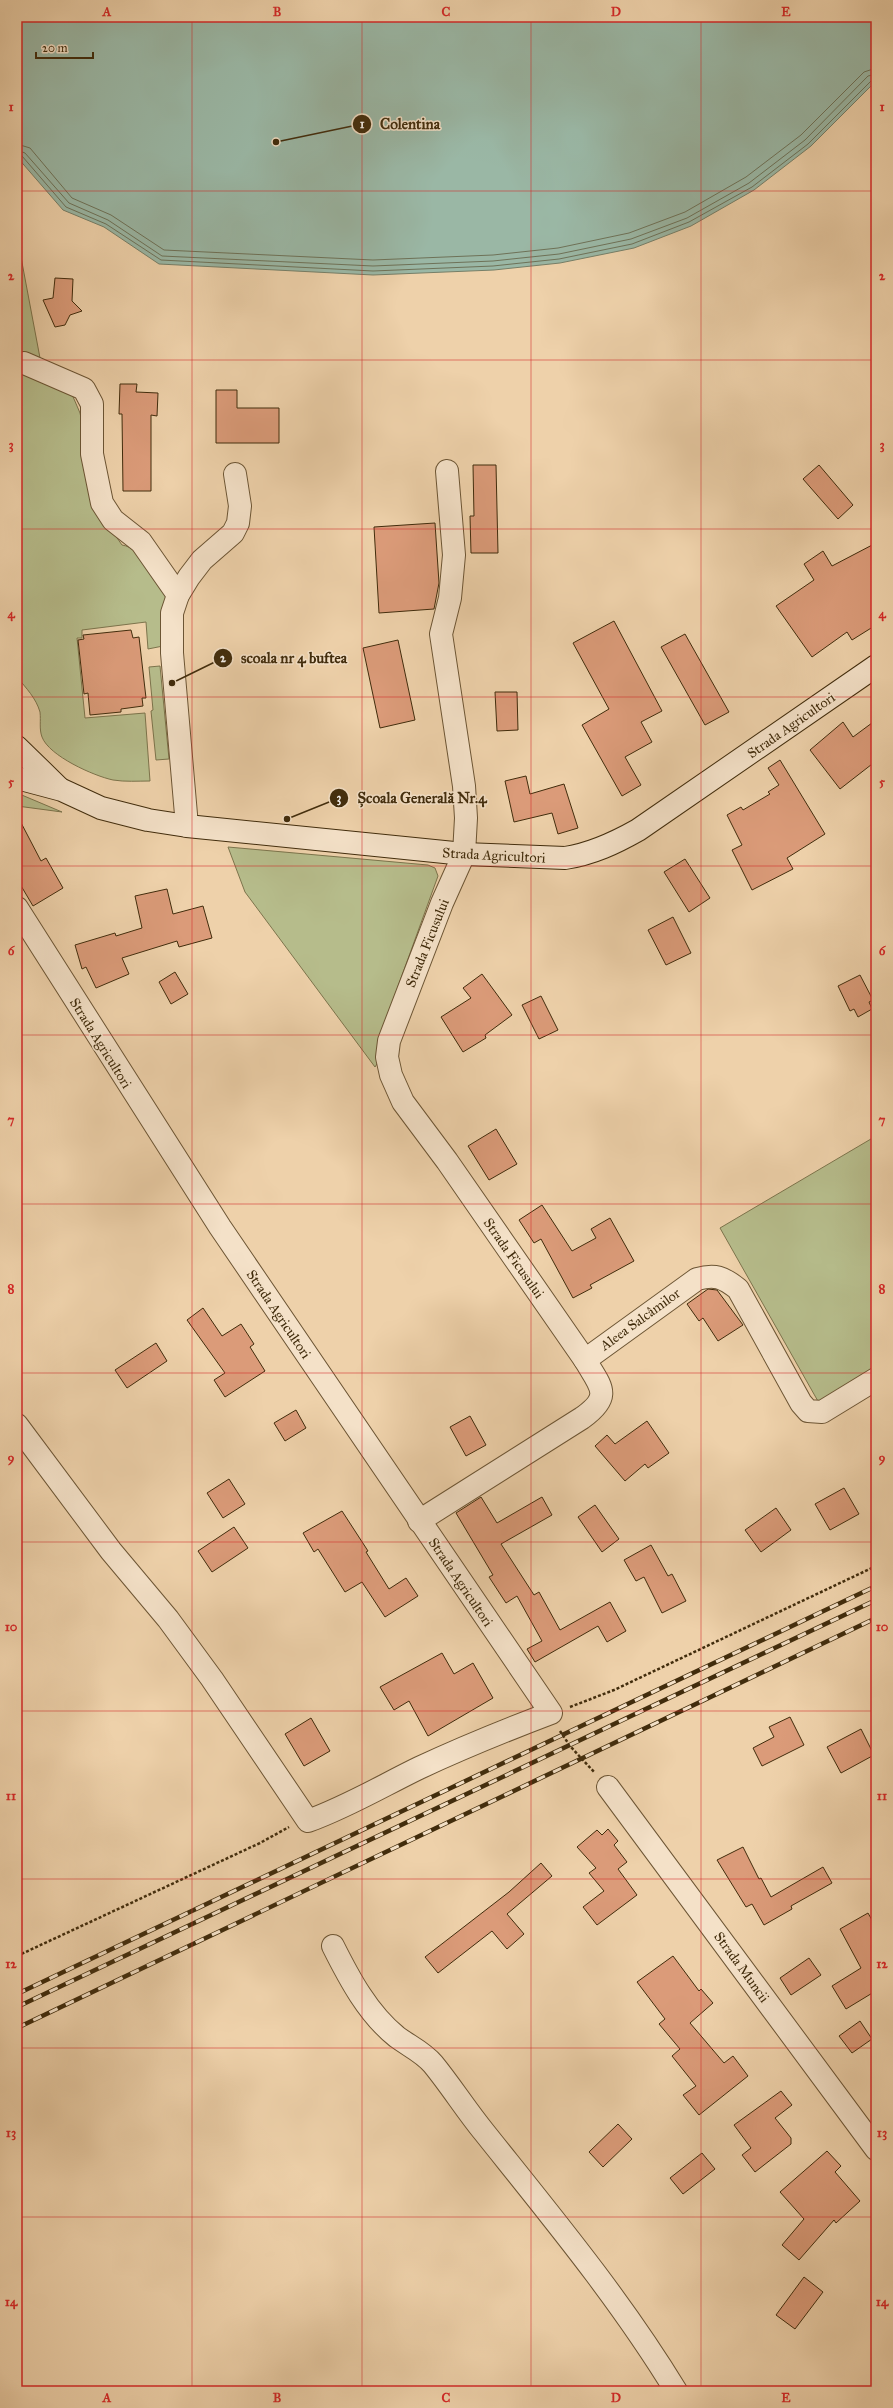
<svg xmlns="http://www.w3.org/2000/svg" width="893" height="2408" viewBox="0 0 893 2408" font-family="'IM FELL Great Primer',serif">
	<rect width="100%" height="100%" fill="#eed1aa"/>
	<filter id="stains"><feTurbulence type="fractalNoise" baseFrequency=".005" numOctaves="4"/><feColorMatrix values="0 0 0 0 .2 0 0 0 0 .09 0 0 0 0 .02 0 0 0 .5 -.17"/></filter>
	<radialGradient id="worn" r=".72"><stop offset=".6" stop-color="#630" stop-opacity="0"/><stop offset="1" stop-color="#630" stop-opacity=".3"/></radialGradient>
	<g fill="#b6bc8b" stroke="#7c744c">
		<path d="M17,236L40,358L34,373L71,392L80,413L101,515L122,545C142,548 157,578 168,593L163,646L148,649L146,622L82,630V638H77L85,718L145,713L150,781C138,781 125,782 113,780C94,776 49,756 42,737C39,729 41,721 40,712C36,698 26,688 17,677Z"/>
		<path d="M160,666L169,759L156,760L151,711L153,710L149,667Z"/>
		<path d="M17,793L62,812L17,806Z"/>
		<path d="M228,847L428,865L435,868L438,876L388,1014L380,1059L375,1067L245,892Z"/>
		<path d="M876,1136V1371L819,1403L720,1228Z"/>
	</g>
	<path fill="#9ab7a5" stroke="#767f68" d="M17,17H876V81L811,146L754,190L691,226L634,248L560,263L494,270L373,275L159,264L104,227L63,210L17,157Z"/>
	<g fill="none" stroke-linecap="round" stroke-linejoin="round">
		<g stroke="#6e7258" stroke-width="1">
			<path d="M17,144L30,148L72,198L111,215L164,250L373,260L493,255L558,248L629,233L685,212L746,177L801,135L864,72L876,68"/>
			<path d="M17,150L25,153L69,203L108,220L162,256L373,266L493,261L559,254L631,239L687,218L749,183L805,140L868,76L876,74"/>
			<path d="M17,155L22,156L66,207L106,224L161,260L373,271L493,266L559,259L632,244L689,222L752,187L808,144L872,80L876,79"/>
		</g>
	</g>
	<g fill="#db9b79" stroke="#412c0c">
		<path d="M55,278L73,279L72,301L82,311L70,315L65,325L55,327L43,300L53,298Z"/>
		<path d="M120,384H137L136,392L158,393L157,416L151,415V491H123L122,414H119Z"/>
		<path d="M216,390H237V408H279V443H216Z"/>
		<path d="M473,465H496L498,553H471L470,516H474Z"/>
		<path d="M819,465L853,505L838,519L803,479Z"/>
		<path d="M435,523L439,583L434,609L379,613L374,527Z"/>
		<path d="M876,543V625L852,640L847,632L812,657L776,606L814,580L804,564L823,551L832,566Z"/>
		<path d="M614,621L662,711L641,722L652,742L625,757L641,785L622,796L582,725L609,709L573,643Z"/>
		<path d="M131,630L133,638L139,637L146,698H142L143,706L121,709V712L90,715L88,693L84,694L78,640L84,639L83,635Z"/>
		<path d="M685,634L729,712L705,725L661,647Z"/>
		<path d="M398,640L415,720L380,728L363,648Z"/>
		<path d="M495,692H517L518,730L497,731Z"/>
		<path d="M876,720V761L840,789L810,750L843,722L853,737Z"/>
		<path d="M780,760L825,834L787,858L793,869L752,890L732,850L742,845L727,815L741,807L743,810L770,794L768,792L779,785L768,768Z"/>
		<path d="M526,776L530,794L564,784L578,828L558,834L552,813L514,822L505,781Z"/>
		<path d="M17,815L41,861L46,858L63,888L33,906L17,879Z"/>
		<path d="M685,859L710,898L689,912L664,872Z"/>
		<path d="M167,889L173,914L203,906L212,938L179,947L177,941L122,958L129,974L96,988L86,967L82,969L75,945L115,933L116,936L142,928L135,896Z"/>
		<path d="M673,917L691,953L666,965L648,930Z"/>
		<path d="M175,972L188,994L171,1004L159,982Z"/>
		<path d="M482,974L512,1015L485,1035L486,1038L463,1052L441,1017L471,998L463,988Z"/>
		<path d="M860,975L873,1000L869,1002L872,1009L858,1017L854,1009L850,1011L838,986Z"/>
		<path d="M541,996L558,1030L539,1039L522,1005Z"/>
		<path d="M496,1129L517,1164L489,1180L468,1146Z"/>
		<path d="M542,1205L572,1251L596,1238L591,1229L610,1218L634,1261L590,1285L592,1288L573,1298L541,1239L534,1243L519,1220Z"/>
		<path d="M708,1289L717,1290L743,1325L718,1341L703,1318L699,1321L687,1304Z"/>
		<path d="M203,1308L222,1336L241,1324L254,1344L250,1347L265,1371L225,1397L214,1380L225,1373L187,1320Z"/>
		<path d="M156,1343L167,1361L127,1388L115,1370Z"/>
		<path d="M296,1410L306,1428L285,1441L274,1423Z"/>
		<path d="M470,1416L486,1445L466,1456L450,1427Z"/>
		<path d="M647,1421L669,1453L648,1468L645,1464L625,1481L595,1446L607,1435L615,1444Z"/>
		<path d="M229,1479L245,1504L223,1518L207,1493Z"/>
		<path d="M844,1488L859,1514L830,1530L815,1504Z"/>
		<path d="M481,1497L497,1523L542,1497L552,1515L501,1544L534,1595L539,1592L560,1630L610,1602L626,1631L607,1642L598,1626L535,1662L527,1649L542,1641L517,1596L506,1603L489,1577L493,1575L456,1513Z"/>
		<path d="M595,1505L619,1539L602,1552L578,1517Z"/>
		<path d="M776,1508L791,1530L761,1552L745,1530Z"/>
		<path d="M342,1511L368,1551L366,1552L389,1589L406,1578L418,1596L385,1617L362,1582L345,1592L318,1549L314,1552L303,1533Z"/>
		<path d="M234,1527L248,1548L212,1572L198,1551Z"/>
		<path d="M651,1545L668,1576L672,1574L686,1601L662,1613L644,1577L636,1581L624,1560Z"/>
		<path d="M442,1653L454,1674L473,1663L493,1698L428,1736L409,1701L394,1710L380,1687Z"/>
		<path d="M790,1717L804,1745L762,1766L753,1748L774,1737L769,1727Z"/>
		<path d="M311,1718L330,1751L304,1766L285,1734Z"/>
		<path d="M861,1729L874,1755L841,1773L827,1747Z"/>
		<path d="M608,1829L618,1841L614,1845L627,1862L618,1869L637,1895L597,1925L583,1907L604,1891L589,1873L596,1868L577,1847L597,1830L602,1835Z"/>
		<path d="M743,1847L759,1879L761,1878L771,1897L823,1867L832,1883L791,1906L792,1909L764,1925L752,1904L746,1907L717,1860Z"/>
		<path d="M541,1863L552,1876L507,1914L524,1934L507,1949L492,1931L438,1973L425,1957L509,1892Z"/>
		<path d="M868,1913L876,1927V1996L874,1992L846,2009L832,1986L861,1968L840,1929Z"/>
		<path d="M673,1956L699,1991L701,1989L713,2003L690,2023L724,2063L733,2056L748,2076L699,2115L683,2095L696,2086L672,2056L680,2049L659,2024L665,2019L637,1982Z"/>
		<path d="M809,1958L821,1975L791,1995L780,1978Z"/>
		<path d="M860,2021L872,2039L852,2053L839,2036Z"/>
		<path d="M781,2091L792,2105L775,2118L791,2138V2144L755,2172L742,2155L751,2148L734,2125Z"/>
		<path d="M618,2124L632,2139L603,2167L589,2152Z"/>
		<path d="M827,2151L841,2166L835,2172L860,2201L836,2223L834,2220L799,2260L782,2245L804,2219L780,2192Z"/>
		<path d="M702,2153L715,2169L683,2194L670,2178Z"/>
		<path d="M804,2277L823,2292L795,2329L776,2315Z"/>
	</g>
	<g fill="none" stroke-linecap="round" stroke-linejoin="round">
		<defs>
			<g id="minor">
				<path d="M24,363L84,389L92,404V454L102,503L113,520L141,542L178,595"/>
				<path d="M187,826L172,653V613L178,595L189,577L202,560L233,533L238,523L240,506L235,474"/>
				<path d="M17,908L220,1227L551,1713C506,1730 462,1748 419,1768C382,1786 347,1807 308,1821L212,1679L168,1619L111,1551L17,1425"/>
				<path d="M585,1360L697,1279C715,1274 723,1277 738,1289L801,1403L808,1411L822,1412L876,1379"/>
				<path d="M419,1521L582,1418C613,1396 601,1387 585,1360L447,1161L403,1102L391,1075L387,1057L389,1041L442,903L464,854L466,818L464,786L441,634L450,598L454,555L447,471"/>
				<path d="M608,1787L876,2149"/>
				<path d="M333,1946C349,1978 368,2014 397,2037C409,2046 423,2052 433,2064C451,2086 466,2110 484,2132C551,2216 620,2299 676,2391"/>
			</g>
			<g id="secondary">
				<path d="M17,747L58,787"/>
				<path d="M17,778L62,790L101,808L148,820L187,826L464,854L565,858C592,854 615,843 638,830L876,666"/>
			</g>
		</defs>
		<use href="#minor" stroke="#6c5534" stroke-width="24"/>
		<use href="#secondary" stroke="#412c0c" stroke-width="24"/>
		<g stroke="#412c0c" stroke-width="2.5" stroke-dasharray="3 2" stroke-linecap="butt">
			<path d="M570,1707L614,1690L876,1566"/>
			<path d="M560,1731L570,1746L595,1773"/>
			<path d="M17,1956L260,1843L289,1827"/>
		</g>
		<use href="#minor" stroke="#f4e1c8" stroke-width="22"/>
		<use href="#secondary" stroke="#f4e1c8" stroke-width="22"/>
		<defs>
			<g id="rail">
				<path d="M17,1994L876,1586"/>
				<path d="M17,2007L876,1600"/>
				<path d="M17,2028L876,1618"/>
			</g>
		</defs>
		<use href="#rail" stroke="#412c0c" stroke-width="4.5"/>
		<use href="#rail" stroke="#f4e1c8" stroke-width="3" stroke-dasharray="9" stroke-linecap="butt"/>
	</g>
	<path fill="none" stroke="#d62828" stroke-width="1" stroke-opacity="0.55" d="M192,17V2391M362,17V2391M531,17V2391M701,17V2391M17,191H876M17,360H876M17,529H876M17,697H876M17,866H876M17,1035H876M17,1204H876M17,1373H876M17,1542H876M17,1711H876M17,1879H876M17,2048H876M17,2217H876"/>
	<g text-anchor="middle" stroke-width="3" stroke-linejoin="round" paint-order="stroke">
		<g font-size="14" fill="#412c0c" stroke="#f4e1c8">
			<text transform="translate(791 725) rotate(-35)" y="5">Strada Agricultori</text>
			<text transform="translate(494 855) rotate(3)" y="5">Strada Agricultori</text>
			<text transform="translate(427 943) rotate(-68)" y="5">Strada Ficusului</text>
			<text transform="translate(101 1043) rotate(58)" y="5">Strada Agricultori</text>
			<text transform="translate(514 1258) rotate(55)" y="5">Strada Ficusului</text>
			<text transform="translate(279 1314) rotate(56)" y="5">Strada Agricultori</text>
			<text transform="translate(640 1319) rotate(-36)" y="5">Aleea Salcâmilor</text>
			<text transform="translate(461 1582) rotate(56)" y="5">Strada Agricultori</text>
			<text transform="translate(742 1967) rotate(54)" y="5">Strada Muncii</text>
		</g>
	</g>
	<path fill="none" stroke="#412c0c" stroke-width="1.5" d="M276 142L362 124M172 683L223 658M287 819L339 798"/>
	<g fill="#412c0c" stroke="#f4e1c8" stroke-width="1.5">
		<circle cx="276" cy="142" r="4"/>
		<circle cx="172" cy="683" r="4"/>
		<circle cx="287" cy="819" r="4"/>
		<circle cx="362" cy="124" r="10"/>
		<circle cx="223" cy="658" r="10"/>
		<circle cx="339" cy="798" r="10"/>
	</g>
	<g font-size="12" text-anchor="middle" font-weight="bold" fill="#fff">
		<text x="362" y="128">1</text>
		<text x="223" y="662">2</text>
		<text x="339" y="802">3</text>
	</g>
	<g font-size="15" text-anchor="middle" font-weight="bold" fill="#412c0c" stroke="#f4e1c8" stroke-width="3" stroke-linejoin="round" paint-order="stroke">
		<text x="410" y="129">Colentina</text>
		<text x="294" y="663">scoala nr 4 buftea</text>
		<text x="422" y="803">Școala Generală Nr.4</text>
	</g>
	<rect width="893" height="2408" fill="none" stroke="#eed1aa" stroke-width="44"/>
	<path d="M36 52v6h57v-6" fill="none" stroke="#412c0c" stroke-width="2"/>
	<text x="42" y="52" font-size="12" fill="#412c0c" stroke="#f4e1c8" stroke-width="3" paint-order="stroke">20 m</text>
	<rect x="22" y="22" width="849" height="2364" fill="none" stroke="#d62828" stroke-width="1.5"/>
	<g font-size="13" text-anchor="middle" font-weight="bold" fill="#d62828">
		<text x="107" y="16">A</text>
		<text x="277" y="16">B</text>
		<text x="446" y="16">C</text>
		<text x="616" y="16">D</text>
		<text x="786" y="16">E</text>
		<text x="11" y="111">1</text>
		<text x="882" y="111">1</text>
		<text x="11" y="280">2</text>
		<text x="882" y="280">2</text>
		<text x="11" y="449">3</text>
		<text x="882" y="449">3</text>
		<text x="11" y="618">4</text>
		<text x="882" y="618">4</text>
		<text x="11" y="786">5</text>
		<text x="882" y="786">5</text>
		<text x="11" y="955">6</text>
		<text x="882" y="955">6</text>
		<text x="11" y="1124">7</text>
		<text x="882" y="1124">7</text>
		<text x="11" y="1293">8</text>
		<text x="882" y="1293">8</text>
		<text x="11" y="1462">9</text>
		<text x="882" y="1462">9</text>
		<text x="11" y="1631">10</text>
		<text x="882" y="1631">10</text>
		<text x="11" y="1800">11</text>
		<text x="882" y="1800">11</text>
		<text x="11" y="1968">12</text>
		<text x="882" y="1968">12</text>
		<text x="11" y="2137">13</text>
		<text x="882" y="2137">13</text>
		<text x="11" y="2306">14</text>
		<text x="882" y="2306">14</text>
		<text x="107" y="2402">A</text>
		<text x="277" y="2402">B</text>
		<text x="446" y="2402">C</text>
		<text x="616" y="2402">D</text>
		<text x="786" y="2402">E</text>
	</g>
	<rect width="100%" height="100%" filter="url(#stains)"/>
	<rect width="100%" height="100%" fill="url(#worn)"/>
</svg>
